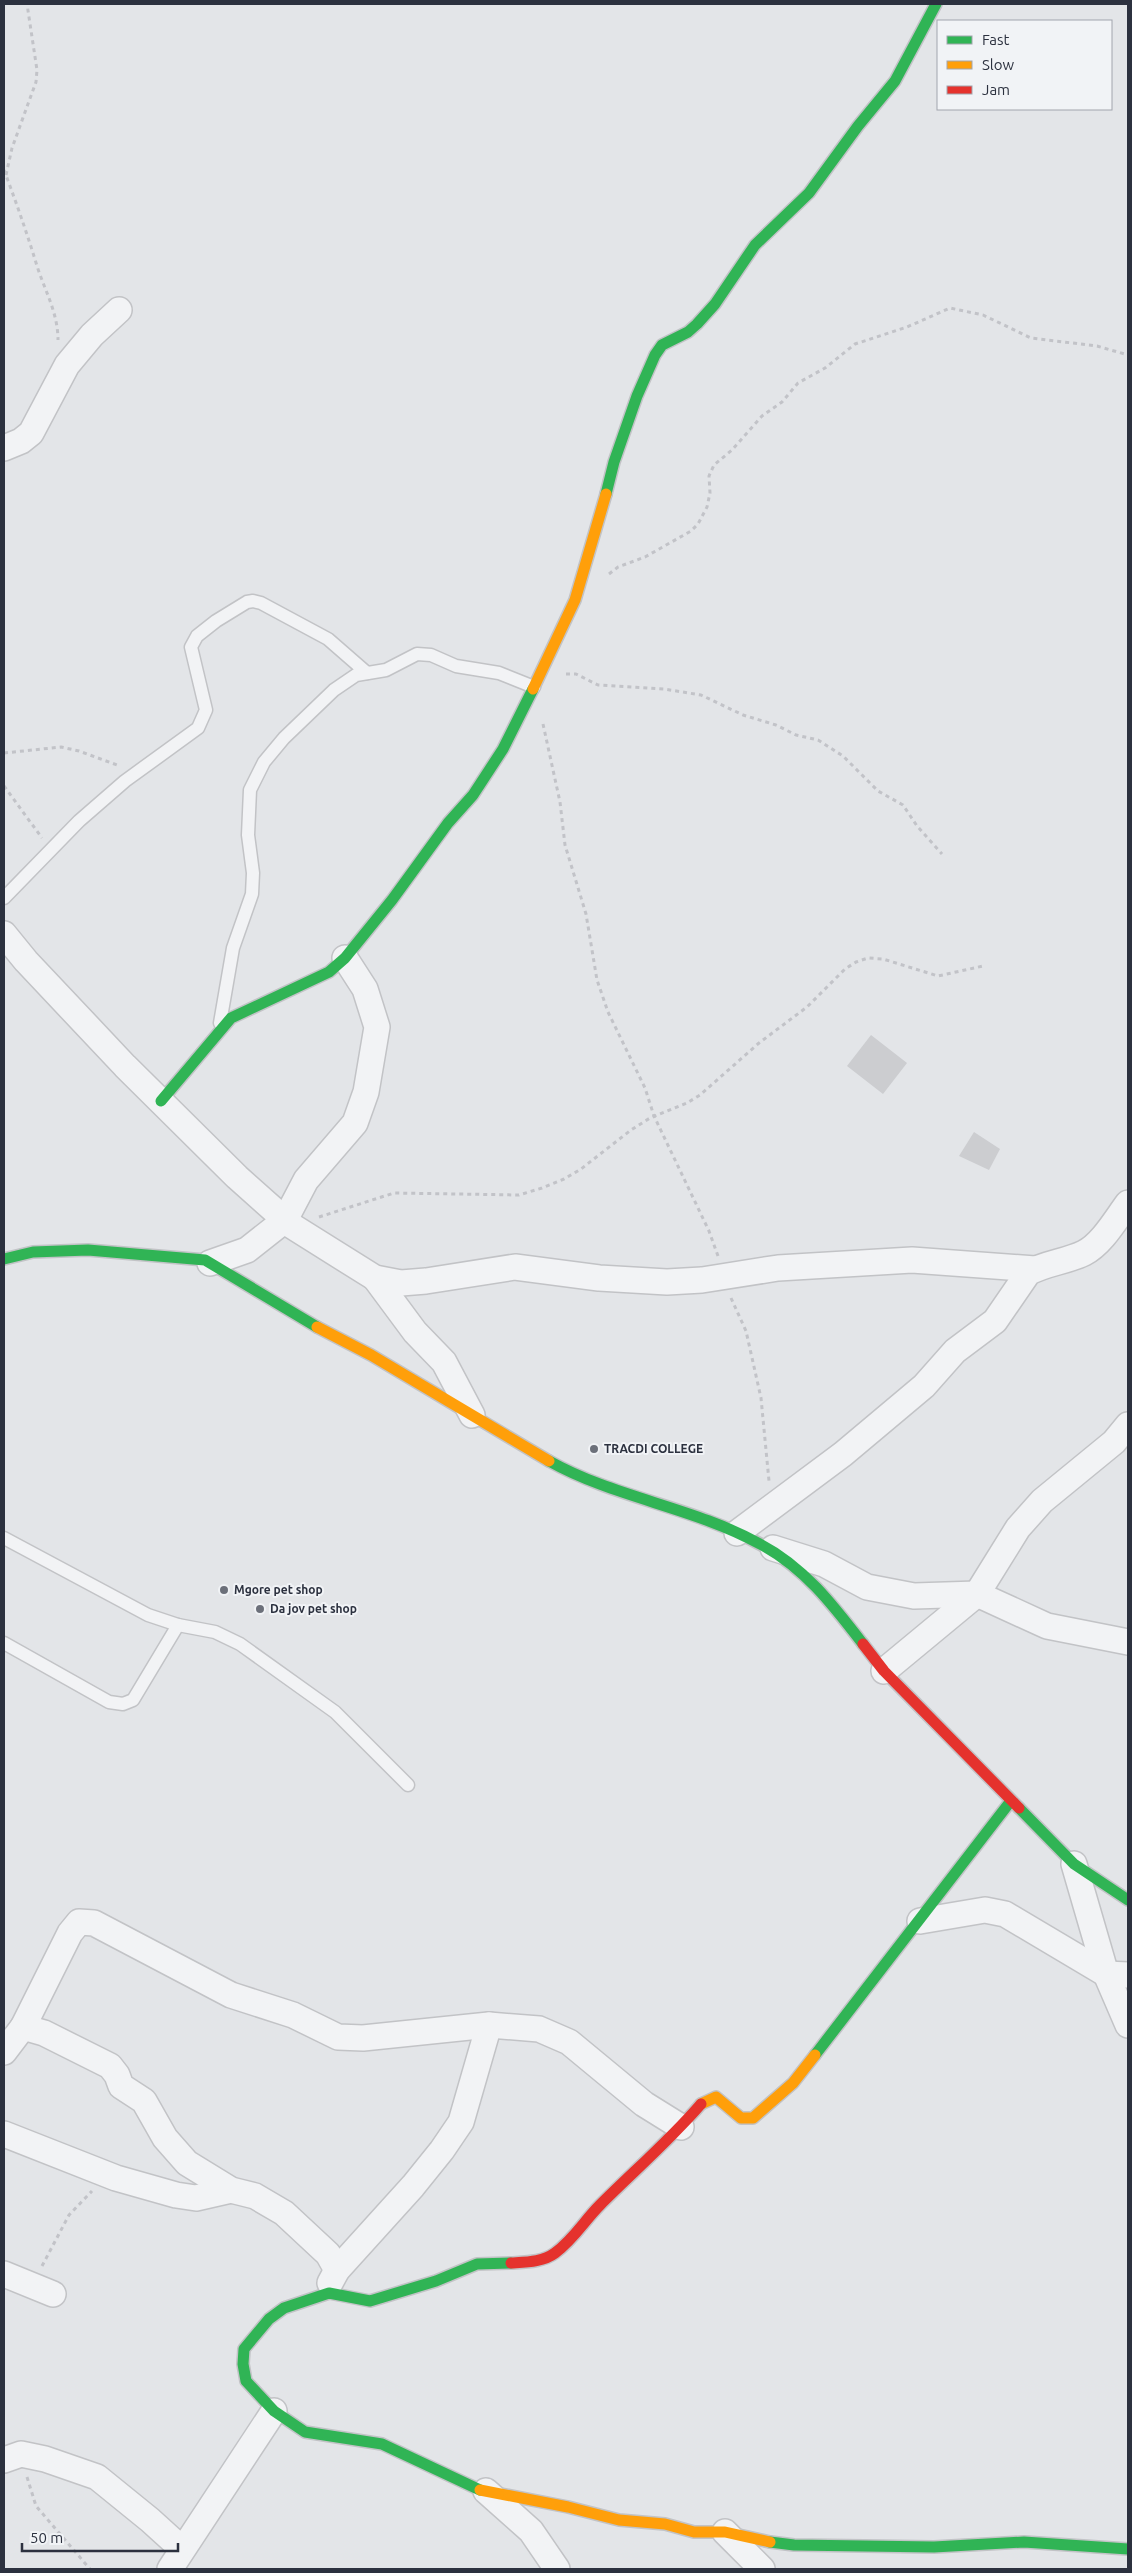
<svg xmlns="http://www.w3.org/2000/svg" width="1132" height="2573" viewBox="0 0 1132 2573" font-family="Ubuntu,sans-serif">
	<rect width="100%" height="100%" fill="#e3e5e8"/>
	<g fill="#cccdd0">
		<path d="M871,1035L907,1063L883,1094L847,1066Z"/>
		<path d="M974,1132L1000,1149L989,1170L959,1156Z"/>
	</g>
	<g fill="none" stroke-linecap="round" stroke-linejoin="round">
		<defs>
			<g id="lane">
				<path d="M4,898L79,821L125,781L198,728L206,710L191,647L197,636L216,621L247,602L253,601L261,603L328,639L367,673"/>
				<path d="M220,1023L233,948L252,894L253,873L248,835L250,790L264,762L284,738L334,690L356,675L386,670L417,654L431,655L456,666L499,673L534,687"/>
				<path d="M4,1538L148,1615L178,1625L215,1632L240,1644L335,1712L408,1785"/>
				<path d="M4,1643L109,1702L123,1704L133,1700L178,1625"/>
			</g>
			<g id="street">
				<path d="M4,448L21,441L31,433L67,365L92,335L119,310"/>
				<path d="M4,934L26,961L125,1066L237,1177L292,1226L375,1278L401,1283L426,1281L515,1267L599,1278L667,1282L702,1280L778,1268L912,1260L1035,1269"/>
				<path d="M210,1263L247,1250L285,1220L306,1180L355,1123L366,1092L377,1027L365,989L345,958"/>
				<path d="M375,1278L415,1332L444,1362L472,1415"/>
				<path d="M737,1533L843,1454L924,1386L955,1351L995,1321L1028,1273C1045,1263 1066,1262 1084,1253C1102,1244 1116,1219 1128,1203"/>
				<path d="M773,1548L824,1564L867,1587L914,1596L977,1594L1047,1626L1128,1642"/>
				<path d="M884,1671L977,1594L1018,1528L1042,1501L1114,1442L1128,1425"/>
				<path d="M1074,1864L1106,1974L1128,2025"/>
				<path d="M920,1921L985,1910L1005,1914L1106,1974L1128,1975"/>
				<path d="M23,2027L44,2033L110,2066L117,2075L121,2086L144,2101L165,2138L187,2163L231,2190L255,2196L284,2213L328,2254L337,2270"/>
				<path d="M4,2052L23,2027L70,1933L79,1922L94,1923L231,1995L293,2015L338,2037L363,2038L489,2025L539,2029L569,2042L644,2104L681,2127"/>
				<path d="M4,2134L116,2178L176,2195L196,2198L231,2190"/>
				<path d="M4,2274L53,2294"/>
				<path d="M330,2283L337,2270L413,2186L442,2150L461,2122L489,2025"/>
				<path d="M4,2460L21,2454L45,2459L97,2477L150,2520L182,2549"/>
				<path d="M486,2491L531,2531L557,2569"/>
				<path d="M725,2532L762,2569"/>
				<path d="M170,2569L274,2411"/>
			</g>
			<g id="fast">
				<path d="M606,494L614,462L637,396L655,355L662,345L688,332L697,324L715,304L755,245L809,193L858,126L895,81L936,4"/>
				<path d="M161,1101L231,1018L329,972L345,958L392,900L448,823L473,795L503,749L533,689"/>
				<path d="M4,1259L33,1252L88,1250L205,1260L317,1327"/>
				<path d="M549,1461C615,1498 693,1507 760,1544C804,1567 833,1605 863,1644"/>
				<path d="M1019,1808L1074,1864L1128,1900"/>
				<path d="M815,2055L1010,1802"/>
				<path d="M480,2490L382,2444L305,2432L274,2411L246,2381L243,2364L244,2349L269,2319L284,2308L329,2293L370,2301L436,2281L477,2264L511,2263"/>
				<path d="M770,2542L794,2545L934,2547L1024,2542L1128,2549"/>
			</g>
			<g id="slow">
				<path d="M533,689L575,600L606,494"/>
				<path d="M317,1327L371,1355L549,1461"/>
				<path d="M701,2104L716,2097L741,2118H753L793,2083L815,2055"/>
				<path d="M480,2490L568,2507L619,2520L665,2524L694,2532H725L770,2542"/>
			</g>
			<g id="jam">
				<path d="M863,1644L884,1671L1019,1808"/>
				<path d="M511,2263C526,2262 543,2262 555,2253C574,2239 584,2221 600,2205C634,2171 670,2140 701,2104"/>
			</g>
		</defs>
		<use href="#lane" stroke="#c2c3c6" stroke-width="15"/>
		<use href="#street" stroke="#c2c3c6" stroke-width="28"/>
		<use href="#fast" stroke="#c2c3c6" stroke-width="14"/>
		<use href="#slow" stroke="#c2c3c6" stroke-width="14"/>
		<use href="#jam" stroke="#c2c3c6" stroke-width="14"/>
		<g stroke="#c2c3c8" stroke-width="3" stroke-dasharray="4 4" stroke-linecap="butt">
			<path d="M4,170C16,202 27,233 37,266C45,291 58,313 58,340"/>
			<path d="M6,175L12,148L36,82L37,70L27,4"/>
			<path d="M609,574L618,567L645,557L691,531L698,524L707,507L710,493L709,476L714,465L732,450L762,416L782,402L798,383L825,368L855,344L907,327L950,308L983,315L1031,338L1097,346L1128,355"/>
			<path d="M566,674H576L598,685L664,689L701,695L743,715L776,725L796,735L818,740L843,756L878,791L903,805L917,826L942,854"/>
			<path d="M543,724L560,802L565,845L586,914L597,980L608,1012L645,1088L654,1116L709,1231L718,1256"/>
			<path d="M4,753L61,747L79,751L117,765"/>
			<path d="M4,786L42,838"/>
			<path d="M319,1217L394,1193L519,1195L542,1188L564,1179L581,1169L631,1130L650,1118L687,1103L700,1095L759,1043L807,1007L845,969L856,962L868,958L883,959L938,976L983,966"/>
			<path d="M731,1298L746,1331L761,1398L769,1481"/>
			<path d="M42,2266L69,2215L92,2191"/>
			<path d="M27,2477L36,2506L90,2569"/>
		</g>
		<use href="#lane" stroke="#f2f3f5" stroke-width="12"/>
		<use href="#street" stroke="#f2f3f5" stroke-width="25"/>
		<use href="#fast" stroke="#30b455" stroke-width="11"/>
		<use href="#slow" stroke="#ff9f0a" stroke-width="11"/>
		<use href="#jam" stroke="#e5322d" stroke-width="11"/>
	</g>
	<g fill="#6c707a" stroke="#f1f3f6" stroke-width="2">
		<circle cx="594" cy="1449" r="5"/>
		<circle cx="224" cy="1590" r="5"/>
		<circle cx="260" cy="1609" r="5"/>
	</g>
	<g text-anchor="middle" stroke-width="4" stroke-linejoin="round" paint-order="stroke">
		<g font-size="12" font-weight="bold" fill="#2c313f" stroke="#f1f3f6" text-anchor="start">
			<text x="604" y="1453">TRACDI COLLEGE</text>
			<text x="234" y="1594">Mgore pet shop</text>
			<text x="270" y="1613">Da jov pet shop</text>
		</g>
	</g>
	<rect width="1132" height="2573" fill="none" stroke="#2c313f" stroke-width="10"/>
	<rect x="937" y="20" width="175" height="90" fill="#f1f3f6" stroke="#a2a5ad"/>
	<rect x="947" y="36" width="25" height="8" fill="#30b455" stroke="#a2a5ad"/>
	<text x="982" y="45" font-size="15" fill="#2c313f">Fast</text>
	<rect x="947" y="61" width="25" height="8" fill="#ff9f0a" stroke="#a2a5ad"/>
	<text x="982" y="70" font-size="15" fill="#2c313f">Slow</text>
	<rect x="947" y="86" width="25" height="8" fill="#e5322d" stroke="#a2a5ad"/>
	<text x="982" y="95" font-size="15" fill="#2c313f">Jam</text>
	<path d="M22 2543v8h156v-8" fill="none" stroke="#2c313f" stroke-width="2.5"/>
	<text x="30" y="2543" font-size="15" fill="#2c313f" stroke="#f1f3f6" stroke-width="4" paint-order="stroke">50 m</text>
</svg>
